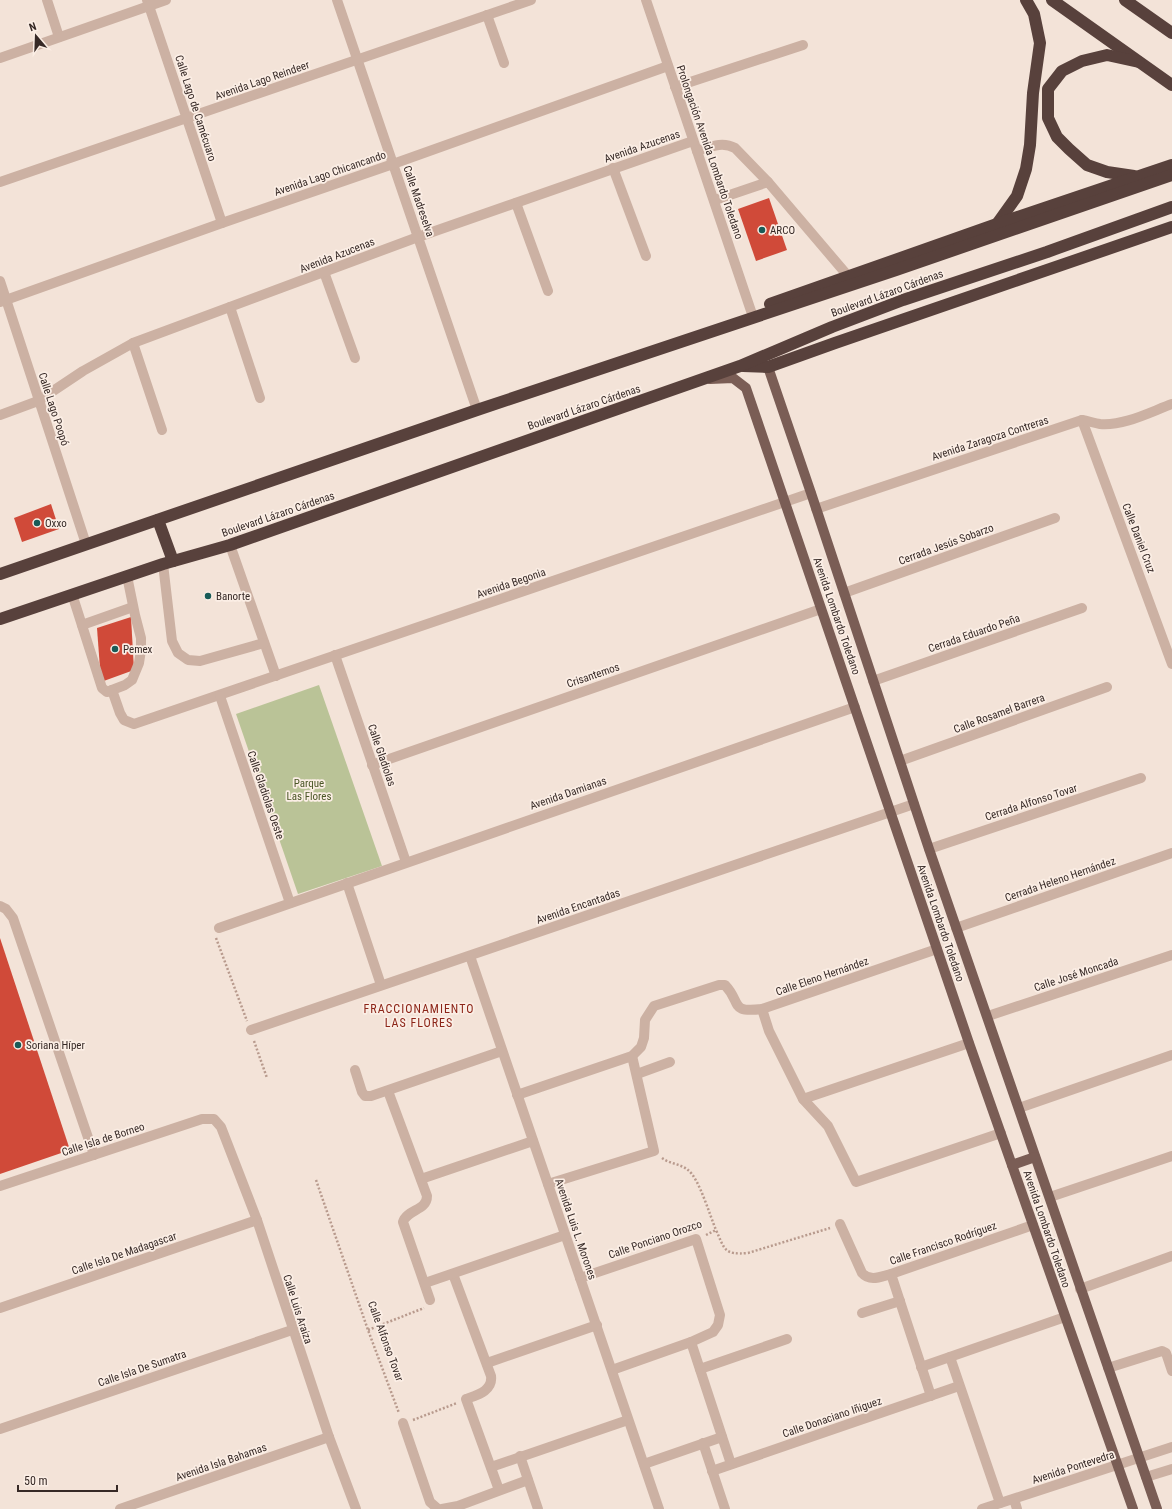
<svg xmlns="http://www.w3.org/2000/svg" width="1172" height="1509" viewBox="0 0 1172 1509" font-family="'Roboto Condensed',sans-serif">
	<rect width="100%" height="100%" fill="#f3e3d8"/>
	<path fill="#bac397" d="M319,685L382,866L298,894L236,714Z"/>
	<g fill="#d04a39">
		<path d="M769,198L787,250L756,261L738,209Z"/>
		<path d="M51,504L59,529L22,542L14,518Z"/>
		<path d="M131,617L134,670L101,682L97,628Z"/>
		<path d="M0,938L70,1150L0,1174Z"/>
	</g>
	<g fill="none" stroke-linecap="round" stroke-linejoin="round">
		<g stroke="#b89a8d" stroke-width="2.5" stroke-dasharray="2 2" stroke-linecap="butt">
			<path d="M216,938L247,1021"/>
			<path d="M254,1041L267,1078"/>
			<path d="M662,1158C670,1164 681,1164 688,1170C699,1178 710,1216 716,1230"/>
			<path d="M316,1180L368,1330L399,1413"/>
			<path d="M706,1235L716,1230C725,1250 724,1255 748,1253L830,1228"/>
			<path d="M368,1330L424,1308"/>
			<path d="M413,1420L457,1403"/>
		</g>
		<g stroke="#ccb1a3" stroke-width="10">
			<path d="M47,0L59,37"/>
			<path d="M147,0L222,223"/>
			<path d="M337,0L477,410"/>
			<path d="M646,0L751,311"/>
			<path d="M487,15L504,63"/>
			<path d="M0,58L166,0"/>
			<path d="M675,87L803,45"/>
			<path d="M697,151C710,147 722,141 735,148L768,182L848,276"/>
			<path d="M613,168L646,256"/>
			<path d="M0,182L531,0"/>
			<path d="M715,200L768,182"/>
			<path d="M516,203L548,291"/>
			<path d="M324,272L355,358"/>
			<path d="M0,281L86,544"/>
			<path d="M0,302L222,223L393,164L668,66"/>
			<path d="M230,307L260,398"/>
			<path d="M133,343L162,430"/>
			<path d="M0,415L38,401L83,371L133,343L418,237L693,141"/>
			<path d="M1082,420L1172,664"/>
			<path d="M816,509L1082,420C1088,421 1094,423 1100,424C1124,426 1150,412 1172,404"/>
			<path d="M230,545L276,676"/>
			<path d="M163,564L172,641L178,653L188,660L200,661L264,643"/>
			<path d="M127,576L135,615L141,638V650L139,663L132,680L125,685L112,690L120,713L124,720L134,724L811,493"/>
			<path d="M844,593L1055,518"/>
			<path d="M72,594L102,688L107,692L112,690"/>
			<path d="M82,625L133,607"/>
			<path d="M335,655L406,862"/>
			<path d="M873,681L1082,608"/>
			<path d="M220,696L290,903"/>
			<path d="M900,761L1107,687"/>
			<path d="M372,765L821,609"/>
			<path d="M929,849L1141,778"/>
			<path d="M347,883L381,985"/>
			<path d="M0,906L6,909L13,918L94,1155"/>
			<path d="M219,928L855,707"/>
			<path d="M956,928L1172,853"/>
			<path d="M470,956L659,1509"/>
			<path d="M762,1009L769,1031L803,1099L828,1126L856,1182L1001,1133"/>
			<path d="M988,1016L1172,955"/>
			<path d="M251,1030L914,804"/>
			<path d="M355,1070L362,1092L365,1096H371L502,1051"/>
			<path d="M637,1074L670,1062"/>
			<path d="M388,1091L427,1196C427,1211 407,1209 403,1222L430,1300"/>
			<path d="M517,1095L632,1056L641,1047L644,1038L645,1020L654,1006L719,985H725C742,1003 729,1013 762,1009L937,949"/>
			<path d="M803,1099L969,1043"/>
			<path d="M1019,1108L1172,1055"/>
			<path d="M421,1179L533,1141"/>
			<path d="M548,1184L654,1151L632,1056"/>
			<path d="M0,1186L202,1119H214L221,1127L257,1220L329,1437L356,1509"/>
			<path d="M1050,1197L1172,1156"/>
			<path d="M840,1224L862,1273C870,1282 880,1277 891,1274L1033,1225"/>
			<path d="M453,1274L491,1376C493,1391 477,1395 466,1399L499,1490"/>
			<path d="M891,1274L931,1396"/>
			<path d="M580,1278L696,1239L720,1315L718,1325L713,1332L691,1342L612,1370"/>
			<path d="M425,1283L565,1235"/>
			<path d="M1080,1289L1172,1256"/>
			<path d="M0,1308L257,1220"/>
			<path d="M862,1313L900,1301"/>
			<path d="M691,1342L731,1464"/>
			<path d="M950,1357L1000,1503"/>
			<path d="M487,1363L597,1325"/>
			<path d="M921,1367L1065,1317"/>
			<path d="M1108,1368L1162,1351L1166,1353L1172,1371"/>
			<path d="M700,1369L787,1339"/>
			<path d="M403,1423L430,1502L438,1509"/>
			<path d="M0,1429L292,1330"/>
			<path d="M703,1443L725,1509"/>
			<path d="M520,1456L538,1509"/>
			<path d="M644,1464L722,1437"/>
			<path d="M491,1467L628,1420"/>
			<path d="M712,1471L959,1386"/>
			<path d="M1146,1477L1172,1469"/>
			<path d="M1014,1499L1017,1509"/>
			<path d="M120,1509L329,1437"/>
			<path d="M442,1509L458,1506L528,1480"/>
			<path d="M982,1509L1172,1447"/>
		</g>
		<g stroke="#7a5d55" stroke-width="10">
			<path d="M768,367L811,493L929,849L1157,1509"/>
			<path d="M710,379L733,378L746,388L969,1043L1133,1509"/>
			<path d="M1012,1165L1035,1157"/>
		</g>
		<g stroke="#58413c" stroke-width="12">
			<path d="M1052,0L1172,85"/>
			<path d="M1125,0L1172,33"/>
			<path d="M1134,176L1107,172L1087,165L1069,149L1057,137L1048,118V89L1062,71L1082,61L1107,55L1139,62"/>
			<path d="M997,224L1017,196L1026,169L1030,145L1033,93L1040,43L1034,14L1026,0"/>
			<path d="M770,304L997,224L1172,165"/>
			<path d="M743,366L768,367L835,343L1172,227"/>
			<path d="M158,520L173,561"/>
			<path d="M0,574L477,410L896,270L1172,175"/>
			<path d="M0,619L163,564L230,545L740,366L832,327L903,300L1047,252L1172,207"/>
		</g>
	</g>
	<g fill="#185b57" stroke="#fbeee5" stroke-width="1.5">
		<circle cx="762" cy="230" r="4"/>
		<circle cx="37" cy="523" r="4"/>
		<circle cx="208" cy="596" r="4"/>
		<circle cx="115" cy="649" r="4"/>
		<circle cx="18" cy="1045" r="4"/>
	</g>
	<g text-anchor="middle" stroke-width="3.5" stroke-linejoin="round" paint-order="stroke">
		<g font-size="11" fill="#362926" stroke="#fbeee5">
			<text transform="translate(262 80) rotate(-19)" y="4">Avenida Lago Reindeer</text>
			<text transform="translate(196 108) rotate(72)" y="4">Calle Lago de Camécuaro</text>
			<text transform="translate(642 146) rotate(-19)" y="4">Avenida Azucenas</text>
			<text transform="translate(710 152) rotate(71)" y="4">Prolongación Avenida Lombardo Toledano</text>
			<text transform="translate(330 173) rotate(-19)" y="4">Avenida Lago Chicancando</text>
			<text transform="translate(419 201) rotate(71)" y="4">Calle Madreselva</text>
			<text transform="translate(337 255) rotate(-21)" y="4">Avenida Azucenas</text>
			<text transform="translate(887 293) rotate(-20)" y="4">Boulevard Lázaro Cárdenas</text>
			<text transform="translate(584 407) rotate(-19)" y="4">Boulevard Lázaro Cárdenas</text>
			<text transform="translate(54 409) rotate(72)" y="4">Calle Lago Poopó</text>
			<text transform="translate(990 438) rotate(-18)" y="4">Avenida Zaragoza Contreras</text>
			<text transform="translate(278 514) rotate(-19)" y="4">Boulevard Lázaro Cárdenas</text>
			<text transform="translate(1139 538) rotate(69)" y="4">Calle Daniel Cruz</text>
			<text transform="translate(946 544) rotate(-20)" y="4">Cerrada Jesús Sobarzo</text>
			<text transform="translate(511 583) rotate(-19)" y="4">Avenida Begonia</text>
			<text transform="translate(837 616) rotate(71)" y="4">Avenida Lombardo Toledano</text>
			<text transform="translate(974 633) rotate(-19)" y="4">Cerrada Eduardo Peña</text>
			<text transform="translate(593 675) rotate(-19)" y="4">Crisantemos</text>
			<text transform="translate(999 713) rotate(-20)" y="4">Calle Rosamel Barrera</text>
			<text transform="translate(382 755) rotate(71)" y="4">Calle Gladiolas</text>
			<text transform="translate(568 793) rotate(-19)" y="4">Avenida Damianas</text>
			<text transform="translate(266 795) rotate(71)" y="4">Calle Gladiolas Oeste</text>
			<text transform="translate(1031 802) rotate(-18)" y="4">Cerrada Alfonso Tovar</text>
			<text transform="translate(1060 879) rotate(-19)" y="4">Cerrada Heleno Hernández</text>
			<text transform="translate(578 906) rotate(-19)" y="4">Avenida Encantadas</text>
			<text transform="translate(941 923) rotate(71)" y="4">Avenida Lombardo Toledano</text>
			<text transform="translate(1076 974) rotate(-18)" y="4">Calle José Moncada</text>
			<text transform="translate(822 976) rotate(-19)" y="4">Calle Eleno Hernández</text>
			<text transform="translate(103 1139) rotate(-18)" y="4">Calle Isla de Borneo</text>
			<text transform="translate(576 1229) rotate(71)" y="4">Avenida Luis L. Morones</text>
			<text transform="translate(1047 1229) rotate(71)" y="4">Avenida Lombardo Toledano</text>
			<text transform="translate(655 1239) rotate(-19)" y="4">Calle Ponciano Orozco</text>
			<text transform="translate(943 1243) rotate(-19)" y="4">Calle Francisco Rodríguez</text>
			<text transform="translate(124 1253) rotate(-19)" y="4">Calle Isla De Madagascar</text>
			<text transform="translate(298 1309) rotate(72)" y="4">Calle Luis Araiza</text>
			<text transform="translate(386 1341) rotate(70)" y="4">Calle Alfonso Tovar</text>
			<text transform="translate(142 1368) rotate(-19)" y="4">Calle Isla De Sumatra</text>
			<text transform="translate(832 1417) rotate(-19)" y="4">Calle Donaciano Iñiguez</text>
			<text transform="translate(221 1462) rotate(-19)" y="4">Avenida Isla Bahamas</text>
			<text transform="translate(1073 1467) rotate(-18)" y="4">Avenida Pontevedra</text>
		</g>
		<g font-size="11" fill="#362926" stroke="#fbeee5" text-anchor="start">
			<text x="770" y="234">ARCO</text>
			<text x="45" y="527">Oxxo</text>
			<text x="216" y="600">Banorte</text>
			<text x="123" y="653">Pemex</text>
			<text x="26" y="1049">Soriana Híper</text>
		</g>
		<g font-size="11" fill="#4b5727" stroke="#fbeee5">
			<text x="309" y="787">Parque<tspan x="309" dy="13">Las Flores</tspan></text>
		</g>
		<g font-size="12" letter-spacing="1" fill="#8c2518" stroke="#fbeee5">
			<text x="419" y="1013">FRACCIONAMIENTO<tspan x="419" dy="14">LAS FLORES</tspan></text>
		</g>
	</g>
	<g transform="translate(36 36) rotate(341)" stroke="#fbeee5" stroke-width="3" paint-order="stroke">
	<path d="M0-3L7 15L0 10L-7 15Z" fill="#362926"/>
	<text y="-6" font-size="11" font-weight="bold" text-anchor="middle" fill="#362926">N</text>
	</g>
	<path d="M18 1485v6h99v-6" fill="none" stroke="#362926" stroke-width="2"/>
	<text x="24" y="1485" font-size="12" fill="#362926" stroke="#fbeee5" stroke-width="3" paint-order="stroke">50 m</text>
</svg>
